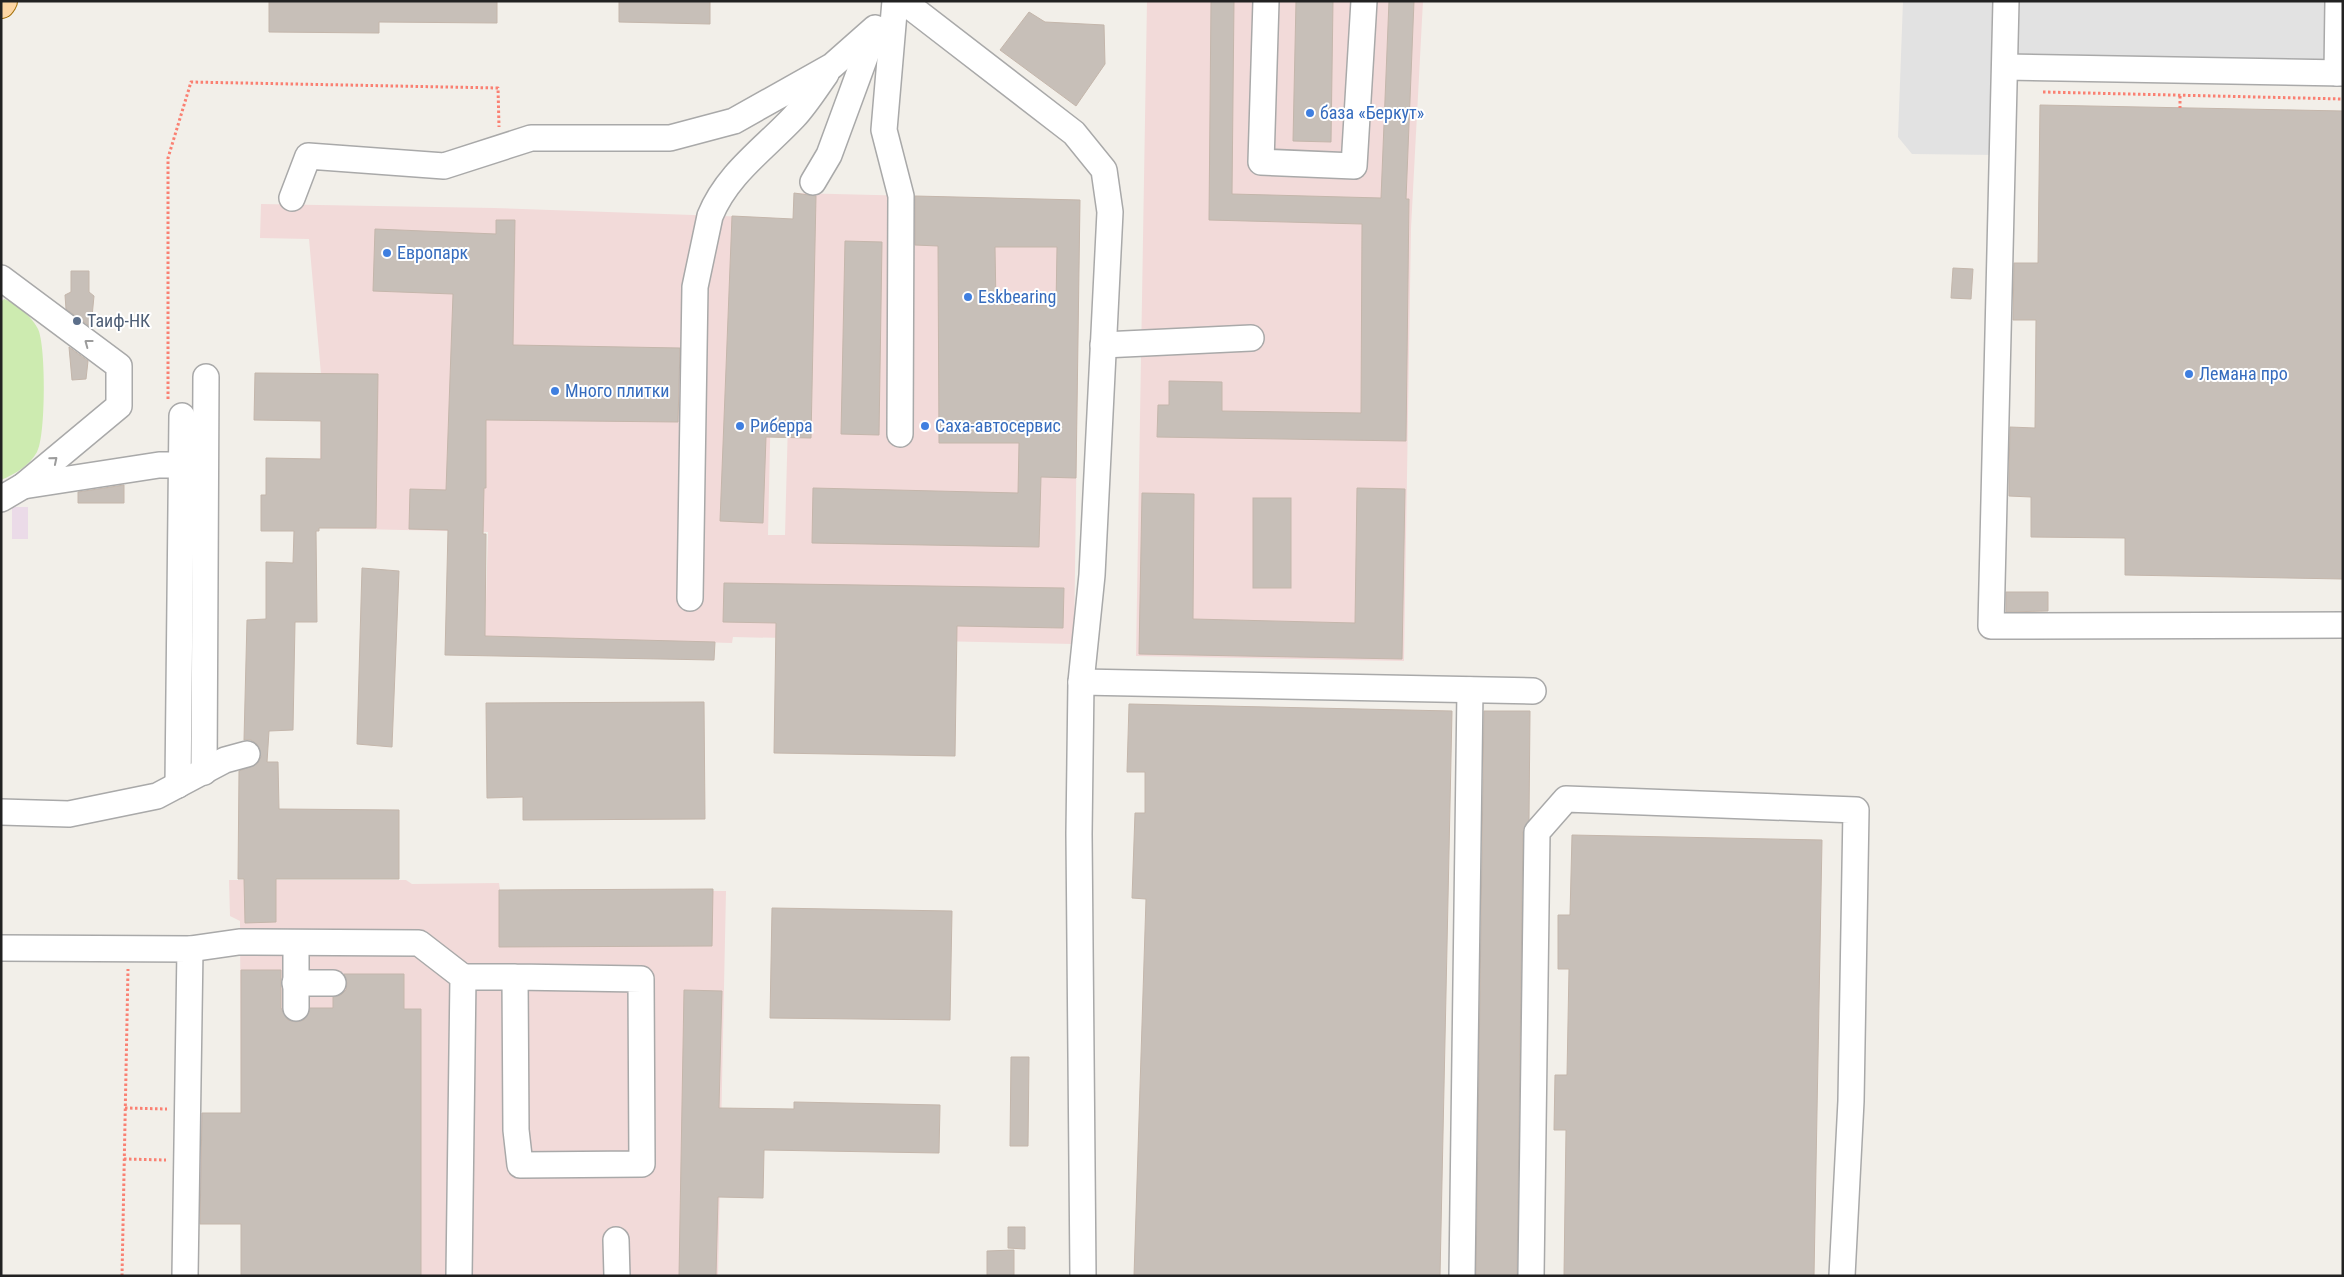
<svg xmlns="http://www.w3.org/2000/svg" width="2344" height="1277" viewBox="0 0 2344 1277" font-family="'Roboto Condensed',sans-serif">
	<rect width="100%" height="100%" fill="#f2efe9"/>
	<g fill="#f2dad9">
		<path d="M1147,1H1423L1411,228L1404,661L1136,656Z"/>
		<path d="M794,193L1080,200L1074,644L733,637L732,643L485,636L488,532L319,528L321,374L309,239L260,238L261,204L494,208L775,218L768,535H785Z"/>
		<path d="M229,880H406L412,884L499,883L500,890L726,891L718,1276H241V1224H200V1113H241L240,921L230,916Z"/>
	</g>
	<rect fill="#ebdbe8" x="12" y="507" width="16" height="32"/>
	<path fill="#cdebb0" d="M4,299C16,303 33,318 38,329C46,345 46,437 37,452C29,466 15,474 1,480V302Z"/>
	<path fill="#e2e2e2" d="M1903,1H2343V68L1997,63V155L1912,154L1898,137Z"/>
	<g fill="#c7bfb8" stroke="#c4b6ab" fill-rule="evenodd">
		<path d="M269,1H497V23L379,22V33L269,32Z"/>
		<path d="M619,1H710V24L619,22Z"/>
		<path d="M1211,1H1234L1232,194L1381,198L1389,1H1414L1406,199H1409L1406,441L1157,437L1158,405H1169V381L1222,382V411L1361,413L1362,224L1209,220Z"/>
		<path d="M1296,1H1333L1331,142L1293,141Z"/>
		<path d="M1029,12L1045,22L1104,25L1105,64L1076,106L1000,50Z"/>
		<path d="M2040,105L2343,111V579L2125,575V538L2031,537V497L2009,496V474L2010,427L2035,428L2036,320H2013L2014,263H2038Z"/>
		<path d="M794,193L816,196L811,438L766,437L763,523L720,521L732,216L793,219Z"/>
		<path d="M915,196L1080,200L1076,478L1041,477L1039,547L812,543L813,488L1018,493L1019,443H939L938,246L915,245ZM995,247H1057L1056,306L996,304Z"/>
		<path d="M496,220H515L513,345L680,348L678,422L486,420V488H484L483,534H486L485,636L715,642L714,660L445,655L448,530L409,529L410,489L446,490L453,294L373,291L375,229L496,234Z"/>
		<path d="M845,241L882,242L879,435L841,434Z"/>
		<path d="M1953,268L1973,269L1971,299L1951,298Z"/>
		<path d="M71,271H89V292L94,296L91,327L66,309L65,295L71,292Z"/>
		<path d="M69,347L88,361L86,379L72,380Z"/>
		<path d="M255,373L378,374L376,528H319V531H316L317,622H295L293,730L269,731L267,762H278L279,809L399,810V879H276V922L245,923L244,879H238L239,771L257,764L261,757L257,744L251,740H244L247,620L266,619V562L293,563L294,531H261V495H266V458L321,459V421L254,420Z"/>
		<path d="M124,485V503H78V492Z"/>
		<path d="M1357,488L1405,489L1402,659L1139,654L1142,493L1194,494L1193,619L1355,623Z"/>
		<rect x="1253" y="498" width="38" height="90"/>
		<path d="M362,568L399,571L392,747L357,744Z"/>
		<path d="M724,583L1064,588L1063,628L957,626L955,756L774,753L776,623L723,622Z"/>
		<path d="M2006,592H2048V611L2006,612Z"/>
		<path d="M704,702L705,819L523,820V797L487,798L486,703Z"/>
		<path d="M1129,704L1452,711L1440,1276H1134L1146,899L1132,898L1135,813H1145V772H1127Z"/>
		<path d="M1484,711H1530L1529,820L1523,832L1517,1276H1476Z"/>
		<path d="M1572,835L1822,840L1814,1276H1564L1566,1130H1554L1555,1075H1567L1569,969H1558V915H1570Z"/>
		<path d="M713,889L712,946L499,947V890Z"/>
		<path d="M772,908L952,911L950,1020L770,1018Z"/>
		<path d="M241,970H281V1008L288,1020L296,1022L304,1020L310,1008H333V997L341,995L346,990L347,983L344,974H404V1009H421V1276H241V1224H200L202,1113H241Z"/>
		<path d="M684,990L722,991L719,1108L794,1109V1102L940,1105L939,1153L764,1150L763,1198L718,1197L716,1276H679Z"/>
		<path d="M1011,1057H1029L1028,1146H1010Z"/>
		<path d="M1008,1227H1025V1249L1008,1248Z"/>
		<path d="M1014,1250V1276H987V1251Z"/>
	</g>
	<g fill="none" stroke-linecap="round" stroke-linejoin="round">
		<defs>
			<g id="minor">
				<path d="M895,1L884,130L901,196L900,434"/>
				<path d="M903,1L1074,133L1104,170L1110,212L1092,575L1081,682L1079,834L1083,1276"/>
				<path d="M1266,1L1261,162L1354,166L1364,1"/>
				<path d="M2006,1L1991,626L2343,625"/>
				<path d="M2005,67L2343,73"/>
				<path d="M2337,73L2338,1"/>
				<path d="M813,182L829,155L875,30"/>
				<path d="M292,198L308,156L444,166L531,138H670L734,121L832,66L875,28"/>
				<path d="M1,278L119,366V406L23,486L1,499"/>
				<path d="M1103,345L1251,338"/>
				<path d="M23,486L159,465H199"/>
				<path d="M690,598L695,287L710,216C727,174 764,149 794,117C806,104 816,88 826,74"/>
				<path d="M1081,682L1533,691"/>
				<path d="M204,772L206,377"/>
				<path d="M178,785L182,416"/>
				<path d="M1,812L69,814L157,796L225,760L247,754"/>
				<path d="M1,948L190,949L185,1276"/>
				<path d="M190,949L239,942L419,943L463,977L459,1276"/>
				<path d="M463,977H515L641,979L642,1164L520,1165L516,1130L515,977"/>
				<path d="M295,983H333"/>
				<path d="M296,1008V943"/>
				<path d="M616,1240L617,1276"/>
				<path d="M1462,1276L1470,690"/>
				<path d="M1531,1276L1537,832L1566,799L1856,810L1851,1101L1842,1276"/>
			</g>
			<path id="major" d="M1,4L3,1"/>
		</defs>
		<use href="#minor" stroke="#a9a9a9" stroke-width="28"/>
		<use href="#major" stroke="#a06b00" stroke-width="30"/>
		<g stroke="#fa8072" stroke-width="3" stroke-dasharray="2.5 2.5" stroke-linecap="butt">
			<path d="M2043,92L2343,99"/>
			<path d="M2180,96V108"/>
			<path d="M168,399V158L191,82L498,88L499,127"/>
			<path d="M125,1108L167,1109"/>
			<path d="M124,1159L166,1160"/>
			<path d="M122,1276L128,969"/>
		</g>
		<use href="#minor" stroke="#fff" stroke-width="25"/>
		<use href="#major" stroke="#fcd6a4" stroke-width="28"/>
	</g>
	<defs><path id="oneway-chevron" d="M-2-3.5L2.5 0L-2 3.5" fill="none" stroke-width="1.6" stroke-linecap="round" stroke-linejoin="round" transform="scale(1.25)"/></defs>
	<g stroke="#9c9c9c">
		<use href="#oneway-chevron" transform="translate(88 343) rotate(-143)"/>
		<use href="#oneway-chevron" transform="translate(54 460) rotate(-40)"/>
	</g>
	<g fill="#3f7fe0" stroke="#fff" stroke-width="2">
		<circle cx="1310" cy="113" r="5"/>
		<circle cx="387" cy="253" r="5"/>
		<circle cx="968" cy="297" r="5"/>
		<circle cx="2189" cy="374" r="5"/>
		<circle cx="555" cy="391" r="5"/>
		<circle cx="740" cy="426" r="5"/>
		<circle cx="925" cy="426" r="5"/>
	</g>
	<circle fill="#5c6f8a" stroke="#fff" stroke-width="2" cx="77" cy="321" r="5"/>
	<g text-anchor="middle" stroke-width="4" stroke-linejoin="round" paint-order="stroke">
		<g font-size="18" fill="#366cbe" stroke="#fff" text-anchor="start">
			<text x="1320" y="119">база «Беркут»</text>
			<text x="397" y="259">Европарк</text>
			<text x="978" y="303">Eskbearing</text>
			<text x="2199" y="380">Лемана про</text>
			<text x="565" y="397">Много плитки</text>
			<text x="750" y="432">Риберра</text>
			<text x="935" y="432">Саха-автосервис</text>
		</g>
		<g font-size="18" fill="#4e5e75" stroke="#fff" text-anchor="start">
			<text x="87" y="327">Таиф-НК</text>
		</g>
	</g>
	<rect width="2344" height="1277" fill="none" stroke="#222222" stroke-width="5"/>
</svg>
